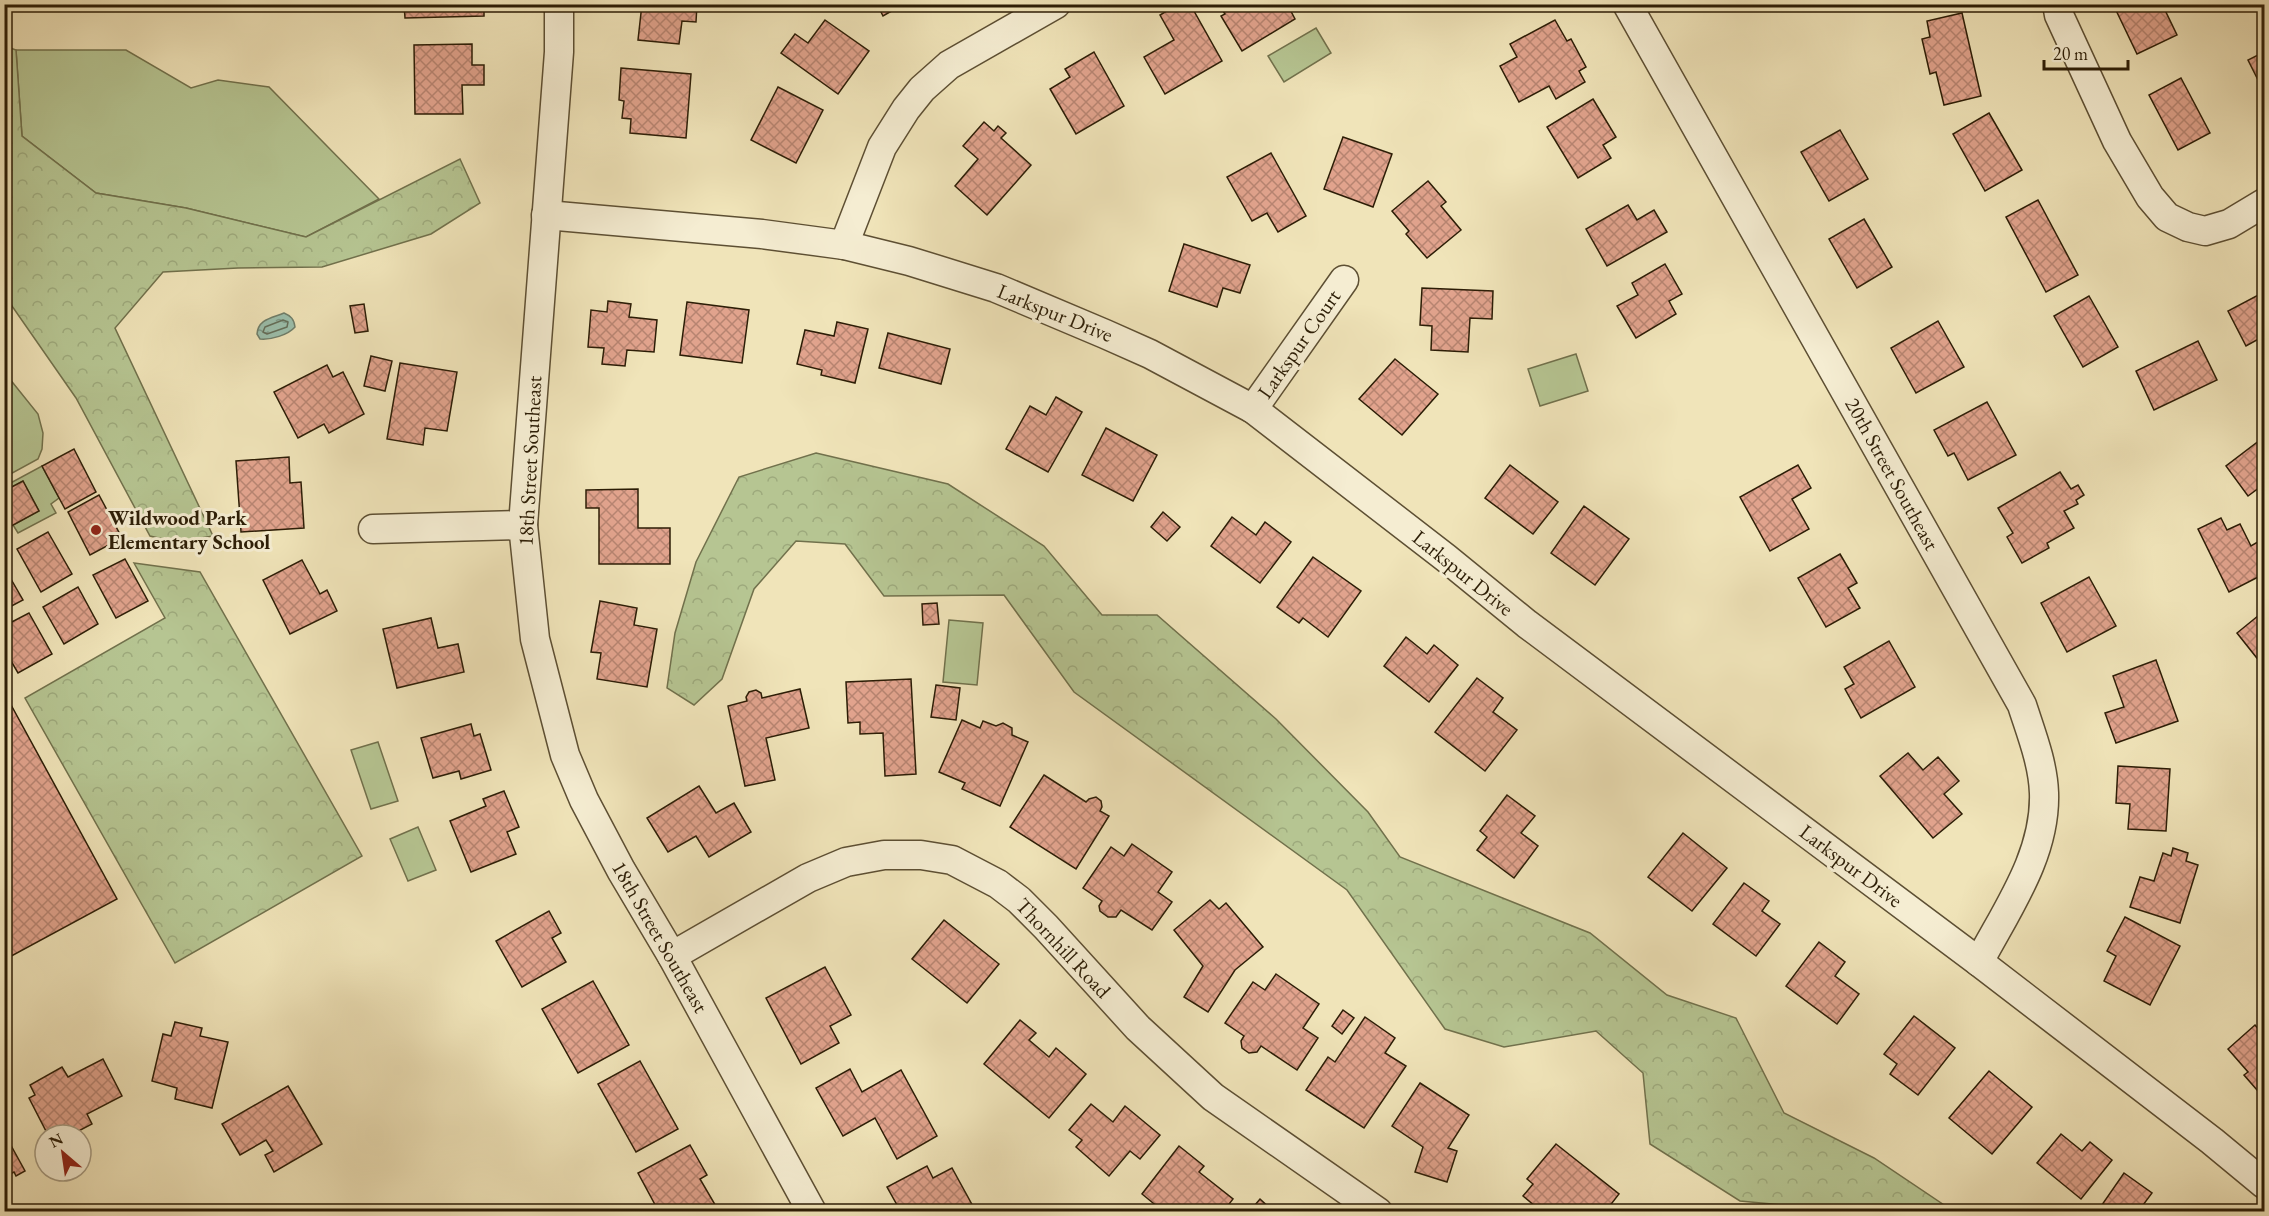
<svg xmlns="http://www.w3.org/2000/svg" width="2269" height="1216" viewBox="0 0 2269 1216" font-family="'EB Garamond',serif">
	<defs>
		<pattern id="forest-crowns" width="20" height="18" patternUnits="userSpaceOnUse" patternTransform="scale(1.5)"><rect width="20" height="18" fill="#b6c592"/><path d="M2 6a3 3 0 1 1 6 0M12 15a3 3 0 1 1 6 0" fill="none" stroke="#9da97c"/></pattern>
		<pattern id="water-ripples" width="26" height="14" patternUnits="userSpaceOnUse" patternTransform="scale(1.5)"><rect width="26" height="14" fill="#9bbfac"/><path d="M2 4q2-2 4 0t4 0M15 11q2-2 4 0t4 0" fill="none" stroke="#7f9b8a"/></pattern>
		<pattern id="building-cross-hatch" width="8" height="8" patternUnits="userSpaceOnUse" patternTransform="scale(1.5)"><rect width="8" height="8" fill="#e1a38d"/><path d="M0 0l8 8M0 8l8-8" fill="none" stroke="#b78471"/></pattern>
	</defs>
	<rect width="100%" height="100%" fill="#f0e4b9"/>
	<filter id="stains"><feTurbulence type="fractalNoise" baseFrequency=".00333" numOctaves="4"/><feColorMatrix values="0 0 0 0 .2 0 0 0 0 .09 0 0 0 0 .02 0 0 0 .5 -.17"/></filter>
	<radialGradient id="worn" r=".72"><stop offset=".6" stop-color="#630" stop-opacity="0"/><stop offset="1" stop-color="#630" stop-opacity=".3"/></radialGradient>
	<g fill="#b6c592" stroke="#71714c" stroke-width="1.5">
		<path d="M1316,28L1331,53L1284,82L1268,56Z"/>
		<path d="M16,50H126L191,88L218,80L269,87L379,199L306,237L186,208L96,193L22,136Z"/>
		<path d="M1576,354L1588,391L1540,406L1528,369Z"/>
		<path d="M5,373L38,414L43,433L42,449L38,459L5,477Z"/>
		<path d="M42,466L59,498L51,504L56,513L18,533L13,525L39,511L23,481L5,491V486Z"/>
		<path d="M949,620L983,623L977,685L943,682Z"/>
		<path d="M378,742L398,801L371,809L351,750Z"/>
		<path d="M418,827L436,870L408,881L390,839Z"/>
	</g>
	<g fill="url(#forest-crowns)" stroke="#71714c" stroke-width="1.5">
		<path d="M5,46L16,50L22,136L96,193L186,208L306,237L460,159L480,203L431,234L322,267L238,268L163,272L115,328L213,536L176,542L150,536L76,398L5,296Z"/>
		<path d="M816,453L948,484L1044,546L1102,615H1157L1276,719L1368,812L1400,857L1590,933L1667,995L1736,1018L1784,1113L1874,1158L1953,1211H1850L1740,1201L1650,1144L1643,1073L1596,1031L1504,1047L1445,1029L1347,890L1074,692L1004,595L884,596L845,544L796,541L754,589L722,679L694,705L667,688L675,633L696,562L739,477Z"/>
		<path d="M134,563L200,572L362,856L175,963L25,698L165,618Z"/>
	</g>
	<path fill="url(#water-ripples)" stroke="#6f7e6a" stroke-width="1.5" d="M284,313C291,316 294,319 295,327C288,335 271,340 260,339L257,334C258,319 272,318 284,313Z"/>
	<g fill="none" stroke-linecap="round" stroke-linejoin="round">
		<path stroke="#646e59" stroke-width="1.5" d="M283,320L288,322L287,327L267,334L263,332L265,327Z"/>
	</g>
	<g fill="url(#building-cross-hatch)" stroke="#2c1d06" stroke-width="1.5">
		<path d="M404,4H484V16L405,18Z"/>
		<path d="M642,4H697L696,22L682,21L679,44L638,40Z"/>
		<path d="M877,4H904L883,16Z"/>
		<path d="M1178,4H1190L1222,61L1165,94L1144,57L1174,40L1160,15Z"/>
		<path d="M1219,4H1287L1295,19L1242,51L1221,16L1225,14Z"/>
		<path d="M2113,4H2162L2177,35L2137,54Z"/>
		<path d="M1962,13L1981,96L1944,105L1936,72L1930,74L1922,39L1930,37L1927,21Z"/>
		<path d="M825,20L869,51L838,94L781,53L795,34L808,43Z"/>
		<path d="M1555,20L1567,41L1571,39L1586,67L1579,71L1585,82L1556,99L1549,86L1519,102L1500,66L1517,57L1510,44Z"/>
		<path d="M472,44V65H484V85H462L463,114H415L414,45Z"/>
		<path d="M1094,52L1124,106L1076,134L1050,89L1070,77L1065,69Z"/>
		<path d="M2264,52V92L2248,60Z"/>
		<path d="M621,68L691,74L686,138L630,133L631,119L622,118L624,101L619,100Z"/>
		<path d="M2181,78L2210,133L2178,150L2149,95Z"/>
		<path d="M778,87L823,110L796,163L751,140Z"/>
		<path d="M1593,99L1616,137L1603,145L1611,158L1578,178L1547,127Z"/>
		<path d="M1989,113L2022,170L1985,191L1953,134Z"/>
		<path d="M984,122L994,131L998,126L1006,133L1001,138L1031,165L987,215L955,186L978,159L963,146Z"/>
		<path d="M1840,130L1868,179L1829,201L1801,152Z"/>
		<path d="M1343,137L1392,154L1373,207L1324,189Z"/>
		<path d="M1271,153L1306,216L1278,232L1267,213L1252,221L1227,177Z"/>
		<path d="M1428,181L1446,202L1441,206L1461,230L1427,258L1406,234L1409,231L1392,211Z"/>
		<path d="M2038,200L2078,275L2046,292L2006,217Z"/>
		<path d="M1628,205L1637,220L1654,210L1667,232L1607,266L1586,229Z"/>
		<path d="M1864,219L1892,267L1857,288L1829,239Z"/>
		<path d="M1184,244L1250,265L1240,293L1223,288L1217,307L1169,291Z"/>
		<path d="M1665,264L1682,294L1669,301L1676,314L1636,338L1617,306L1638,295L1632,283Z"/>
		<path d="M1422,288L1493,291L1492,319L1470,318L1468,352L1431,350L1432,326L1420,325Z"/>
		<path d="M2264,292V336L2246,346L2228,311Z"/>
		<path d="M2089,296L2118,347L2083,367L2054,316Z"/>
		<path d="M608,301L631,304L629,317L657,320L654,352L627,350L625,366L602,364L604,348L588,347L591,310L607,312Z"/>
		<path d="M687,302L749,310L742,363L680,355Z"/>
		<path d="M364,304L368,331L355,333L350,306Z"/>
		<path d="M1938,321L1964,367L1916,393L1891,348Z"/>
		<path d="M837,322L868,329L855,383L821,375L822,370L797,364L805,330L834,336Z"/>
		<path d="M888,333L950,349L941,384L879,368Z"/>
		<path d="M2198,341L2217,380L2154,410L2136,371Z"/>
		<path d="M371,356L392,361L385,391L364,386Z"/>
		<path d="M1395,359L1438,394L1402,435L1359,399Z"/>
		<path d="M400,363L457,372L447,431L425,428L423,445L387,439Z"/>
		<path d="M327,365L333,377L343,372L364,414L329,433L324,424L298,438L274,392Z"/>
		<path d="M1056,397L1082,412L1048,472L1006,449L1030,406L1046,415Z"/>
		<path d="M1987,402L2016,455L1968,480L1954,453L1948,456L1934,430Z"/>
		<path d="M1106,428L1157,455L1133,501L1082,475Z"/>
		<path d="M2264,437V484L2248,496L2226,466Z"/>
		<path d="M74,449L96,492L65,509L42,466Z"/>
		<path d="M289,457L290,483L301,482L304,528L241,532L236,461Z"/>
		<path d="M1510,465L1558,502L1533,534L1485,498Z"/>
		<path d="M1798,465L1811,488L1792,499L1809,529L1770,551L1740,497Z"/>
		<path d="M2060,472L2071,489L2078,485L2084,495L2076,500L2078,504L2064,511L2074,528L2047,543L2049,548L2022,563L2007,537L2013,533L1998,508Z"/>
		<path d="M23,481L39,511L4,530V491Z"/>
		<path d="M638,489V528H670V564H599V508H586V490Z"/>
		<path d="M99,495L122,538L90,555L68,512Z"/>
		<path d="M1584,506L1629,539L1595,585L1551,553Z"/>
		<path d="M1163,512L1180,527L1167,541L1151,527Z"/>
		<path d="M1232,517L1256,535L1265,522L1291,542L1260,583L1211,546Z"/>
		<path d="M2221,518L2227,530L2240,524L2251,546L2261,540L2264,546V574L2229,592L2198,529Z"/>
		<path d="M48,532L72,574L41,592L17,549Z"/>
		<path d="M1840,554L1857,583L1848,588L1860,608L1826,627L1798,578Z"/>
		<path d="M1313,557L1361,591L1328,637L1303,618L1299,623L1277,607Z"/>
		<path d="M125,559L148,601L116,618L93,575Z"/>
		<path d="M302,560L320,594L327,590L337,611L290,634L263,580Z"/>
		<path d="M4,567L23,600L4,610Z"/>
		<path d="M2089,577L2116,626L2067,652L2041,603Z"/>
		<path d="M78,587L98,624L64,644L43,607Z"/>
		<path d="M600,601L637,608L634,625L657,629L647,687L597,679L601,653L591,652Z"/>
		<path d="M937,603L939,624L923,625L922,604Z"/>
		<path d="M2264,611V667L2237,633Z"/>
		<path d="M29,613L52,654L18,673L4,649V626Z"/>
		<path d="M431,618L438,648L458,644L464,672L397,688L383,629Z"/>
		<path d="M1406,637L1427,654L1434,645L1458,665L1429,702L1384,666Z"/>
		<path d="M1889,641L1915,687L1861,718L1845,689L1854,684L1844,667Z"/>
		<path d="M2156,660L2178,721L2116,743L2105,713L2124,707L2113,676Z"/>
		<path d="M1477,678L1503,698L1493,712L1517,730L1485,771L1435,732Z"/>
		<path d="M911,679L916,774L885,776L883,733L860,734V722L848,723L846,682Z"/>
		<path d="M936,685L960,688L956,720L931,717Z"/>
		<path d="M800,689L809,728L766,738L775,780L745,786L728,706L747,701L746,697L749,692L756,690L761,693L762,698Z"/>
		<path d="M4,692L117,899L4,960Z"/>
		<path d="M962,720L980,728L983,721L996,726L1003,723L1012,728V735L1028,742L1000,806L962,789L965,783L939,772Z"/>
		<path d="M471,724L474,736L480,734L491,770L461,779L459,771L433,778L421,738Z"/>
		<path d="M1908,753L1923,770L1938,757L1959,781L1944,794L1962,814L1933,838L1880,776Z"/>
		<path d="M2118,766L2170,769L2166,831L2128,829L2130,804L2116,803Z"/>
		<path d="M1044,775L1086,802L1089,799L1096,797L1101,801L1102,807L1100,811L1109,816L1076,869L1010,827Z"/>
		<path d="M699,786L716,813L734,803L751,832L709,857L696,836L668,852L647,818Z"/>
		<path d="M504,791L519,827L507,832L516,854L471,872L450,821L486,806L483,799Z"/>
		<path d="M1507,795L1535,816L1521,833L1538,846L1514,878L1477,850L1487,837L1480,831Z"/>
		<path d="M1683,833L1727,868L1692,911L1648,877Z"/>
		<path d="M1132,844L1172,872L1158,892L1172,902L1152,930L1121,910L1116,917H1108L1100,911L1099,906L1102,901L1083,888L1111,847L1124,856Z"/>
		<path d="M2173,848L2188,853L2186,861L2198,865L2180,923L2130,907L2140,877L2154,881L2163,853L2171,856Z"/>
		<path d="M1744,883L1769,901L1762,911L1780,924L1756,956L1713,924Z"/>
		<path d="M1210,900L1219,909L1226,903L1263,947L1235,970L1208,1012L1184,997L1203,966L1174,930Z"/>
		<path d="M549,911L561,933L552,938L566,962L522,987L496,941Z"/>
		<path d="M2125,917L2180,946L2150,1005L2104,981L2116,956L2107,951Z"/>
		<path d="M944,920L999,964L967,1003L912,959Z"/>
		<path d="M1819,942L1845,962L1835,976L1859,994L1837,1024L1786,986Z"/>
		<path d="M825,967L851,1015L830,1026L839,1043L801,1064L766,998Z"/>
		<path d="M1276,974L1319,1004L1303,1028L1318,1038L1297,1070L1261,1046L1257,1052L1249,1053L1242,1048L1241,1041L1244,1036L1225,1023L1253,982L1265,990Z"/>
		<path d="M593,981L629,1045L578,1073L542,1009Z"/>
		<path d="M1343,1010L1354,1018L1342,1034L1332,1026Z"/>
		<path d="M1914,1016L1955,1048L1918,1095L1890,1074L1897,1064L1884,1054Z"/>
		<path d="M1365,1017L1395,1038L1385,1053L1406,1066L1364,1128L1306,1090L1328,1057L1335,1062Z"/>
		<path d="M1020,1020L1036,1033L1029,1040L1049,1057L1056,1048L1086,1074L1049,1118L984,1064Z"/>
		<path d="M175,1022L202,1028L200,1036L228,1042L212,1108L175,1099L177,1088L152,1081L163,1034L171,1036Z"/>
		<path d="M2255,1025L2264,1036V1098L2244,1075L2248,1072L2228,1049Z"/>
		<path d="M103,1059L122,1096L87,1114L92,1124L71,1135H48L29,1098L35,1095L30,1085L62,1067L68,1077Z"/>
		<path d="M640,1061L678,1129L636,1152L598,1084Z"/>
		<path d="M850,1069L862,1092L901,1070L937,1136L897,1159L875,1118L843,1136L816,1088Z"/>
		<path d="M1989,1071L2032,1107L1992,1154L1949,1118Z"/>
		<path d="M1420,1083L1469,1115L1448,1148L1457,1151L1447,1182L1415,1172L1423,1147L1392,1126Z"/>
		<path d="M288,1086L322,1144L274,1172L265,1155L273,1151L266,1140L240,1155L222,1124Z"/>
		<path d="M1091,1104L1113,1122L1125,1106L1160,1135L1140,1159L1130,1151L1109,1176L1076,1147L1082,1140L1069,1130Z"/>
		<path d="M2061,1134L2082,1151L2090,1142L2112,1160L2081,1199L2037,1163Z"/>
		<path d="M8,1140L25,1171L16,1176L14,1172L4,1177V1142Z"/>
		<path d="M1556,1144L1619,1194L1605,1212H1542L1523,1196L1533,1184L1527,1179Z"/>
		<path d="M690,1145L707,1175L700,1179L717,1208L711,1212H659L638,1173Z"/>
		<path d="M1179,1146L1204,1166L1199,1172L1233,1199L1223,1212H1164L1142,1194Z"/>
		<path d="M927,1166L933,1178L952,1168L975,1210L971,1212H901L887,1187Z"/>
		<path d="M2124,1173L2152,1193L2143,1205L2152,1212H2097Z"/>
		<path d="M1260,1199L1274,1212H1249Z"/>
	</g>
	<g fill="none" stroke-linecap="round" stroke-linejoin="round">
		<defs>
			<g id="minor">
				<path d="M559,4V52L523,525L535,639L565,755L584,800L621,870L672,956L812,1212"/>
				<path d="M1627,4L2022,705C2031,733 2043,763 2044,793C2046,855 2007,909 1979,962"/>
				<path d="M2057,4L2059,15L2117,141L2150,197L2167,217L2188,227L2205,231L2229,224L2264,203"/>
				<path d="M546,215L762,234L844,245L909,261L996,288L1105,334L1150,354L1253,409L1446,558L1527,624L1979,962L2212,1141L2264,1184"/>
				<path d="M844,245L882,147L906,109L922,89L949,65L1056,4"/>
				<path d="M1253,409L1344,280"/>
				<path d="M373,529L523,525"/>
				<path d="M672,956L808,878L846,862L884,855H921L952,860L998,884L1019,900L1046,927L1138,1028L1213,1097L1378,1212"/>
			</g>
		</defs>
		<use href="#minor" stroke="#5d4f33" stroke-width="31"/>
		<use href="#minor" stroke="#f5edd2" stroke-width="28"/>
	</g>
	<circle fill="#8f2418" stroke="#f5edd2" stroke-width="2" cx="96" cy="530" r="6"/>
	<g text-anchor="middle" stroke-width="6" stroke-linejoin="round" paint-order="stroke">
		<g font-size="21" fill="#2c1d06" stroke="#f5edd2">
			<text transform="translate(1055 313) rotate(22)" y="7">Larkspur Drive</text>
			<text transform="translate(1299 344) rotate(-55)" y="7">Larkspur Court</text>
			<text transform="translate(530 461) rotate(-87)" y="7">18th Street Southeast</text>
			<text transform="translate(1892 474) rotate(61)" y="7">20th Street Southeast</text>
			<text transform="translate(1463 573) rotate(39)" y="7">Larkspur Drive</text>
			<text transform="translate(1851 866) rotate(37)" y="7">Larkspur Drive</text>
			<text transform="translate(660 937) rotate(60)" y="7">18th Street Southeast</text>
			<text transform="translate(1063 948) rotate(47)" y="7">Thornhill Road</text>
		</g>
		<g font-size="21" font-weight="bold" fill="#2c1d06" stroke="#f5edd2" text-anchor="start">
			<text x="108" y="525">Wildwood Park<tspan x="108" dy="24">Elementary School</tspan></text>
		</g>
	</g>
	<rect width="2269" height="1216" fill="none" stroke="#f0e4b9" stroke-width="24"/>
	<rect x="6" y="6" width="2257" height="1204" fill="none" stroke="#2c1d06" stroke-width="3"/>
	<rect x="12" y="12" width="2245" height="1192" fill="none" stroke="#2c1d06" stroke-width="1.5"/>
	<g transform="translate(63 1153) rotate(331)"><circle r="28" fill="#f5edd2" stroke="#a59a80" stroke-width="1.5"/>
	<path d="M0-4.5L10 22L0 15L-10 22Z" fill="#8f2418"/>
	<text y="-9" font-size="16" font-weight="bold" text-anchor="middle" fill="#2c1d06">N</text>
	</g>
	<path d="M2044 60v9h84v-9" fill="none" stroke="#2c1d06" stroke-width="3"/>
	<text x="2053" y="60" font-size="18" fill="#2c1d06" stroke="#f5edd2" stroke-width="4.5" paint-order="stroke">20 m</text>
	<rect width="100%" height="100%" filter="url(#stains)"/>
	<rect width="100%" height="100%" fill="url(#worn)"/>
</svg>
